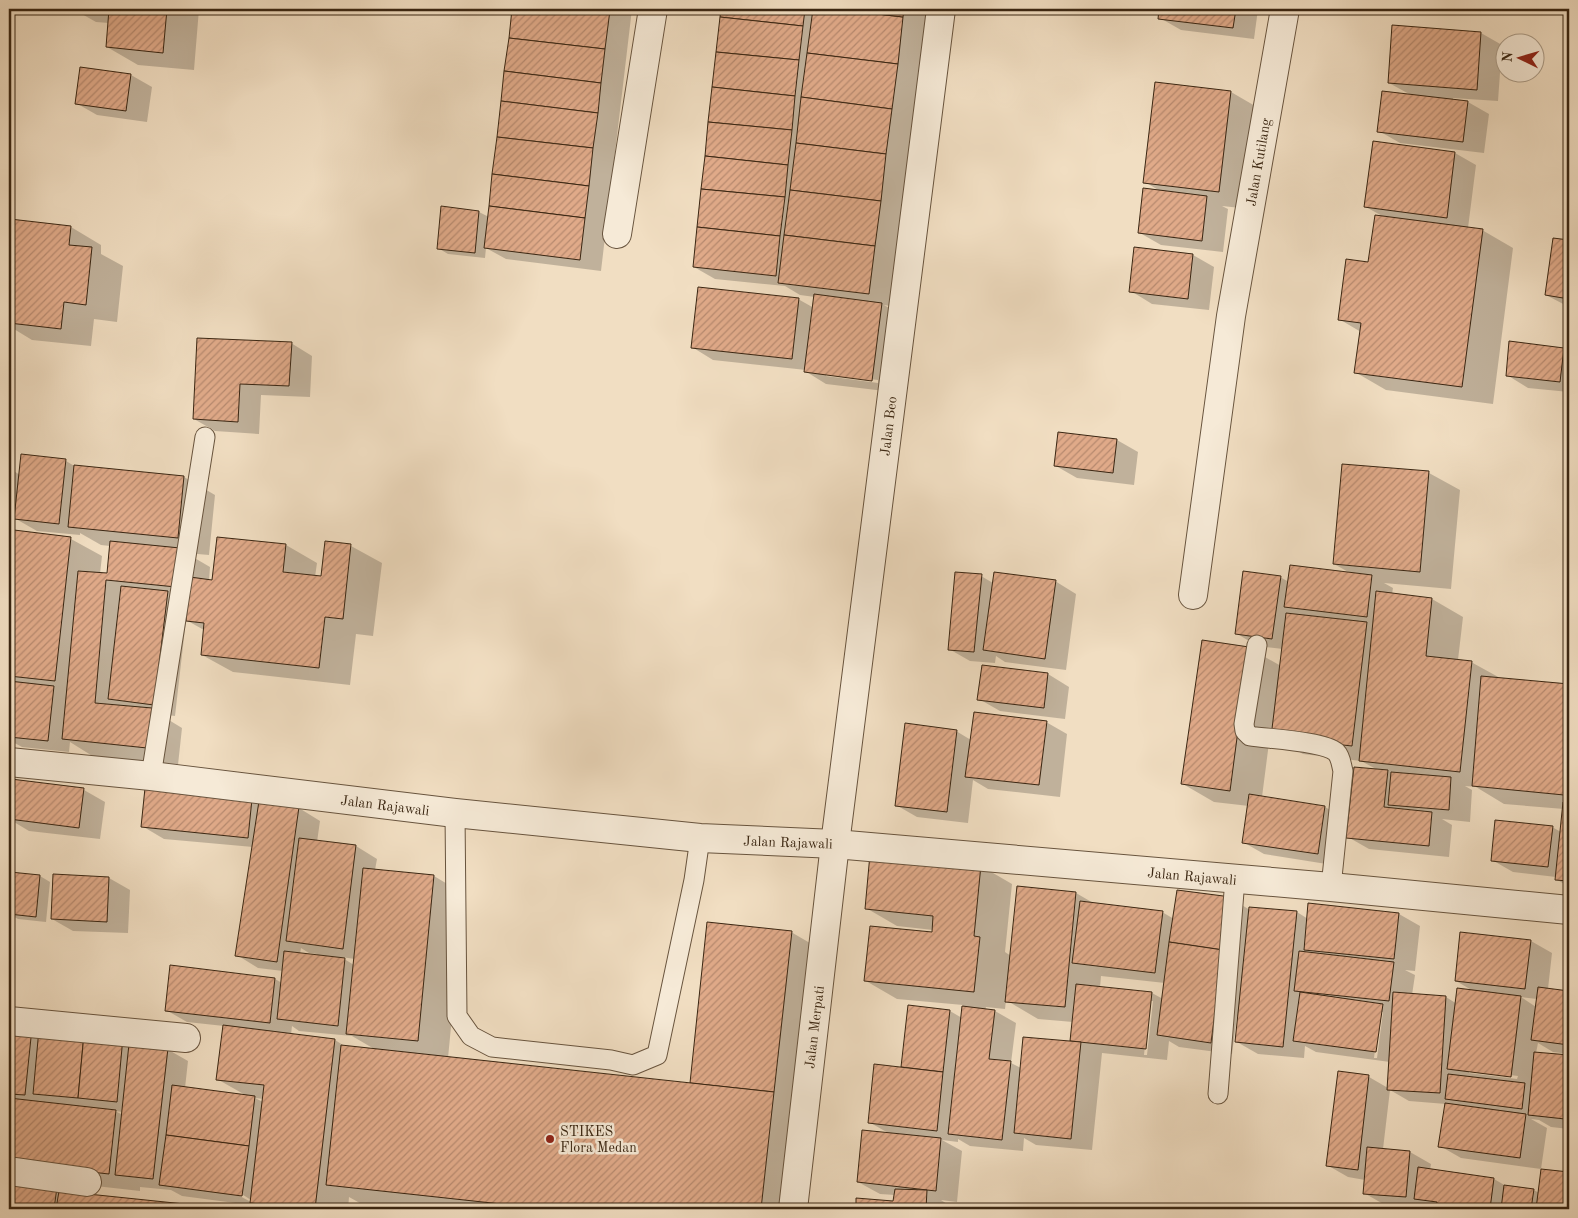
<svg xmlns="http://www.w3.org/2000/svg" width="1578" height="1218" viewBox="0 0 1578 1218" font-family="'Old Standard TT',serif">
	<defs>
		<pattern id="building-hatch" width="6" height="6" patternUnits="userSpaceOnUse" patternTransform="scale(1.25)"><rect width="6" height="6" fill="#e0aa89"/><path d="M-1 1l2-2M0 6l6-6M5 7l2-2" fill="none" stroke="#b78a6f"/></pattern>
	</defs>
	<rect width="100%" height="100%" fill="#f1dec2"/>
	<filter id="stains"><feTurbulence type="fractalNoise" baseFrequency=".004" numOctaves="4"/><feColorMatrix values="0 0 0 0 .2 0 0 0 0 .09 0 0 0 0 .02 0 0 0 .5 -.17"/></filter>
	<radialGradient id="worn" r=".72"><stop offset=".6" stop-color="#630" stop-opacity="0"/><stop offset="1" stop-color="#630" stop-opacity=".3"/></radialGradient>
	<g fill="#0003" fill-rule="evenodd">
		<path d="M73,9H199L194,70L138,65L107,47L109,23L96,22Z"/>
		<path d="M513,9H632L601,271L506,259L486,248L485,258L448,254L438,248L479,212L489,217Z"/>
		<path d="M722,9H927L890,306L884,305L903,316L893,392L826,384L805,371L806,370L713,360L692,347L798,299L814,308L815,297L800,295L785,286L715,279L694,267ZM826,374L878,380V383L826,376Z"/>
		<path d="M1161,9H1258L1254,39L1181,30L1160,18Z"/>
		<path d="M1481,33L1502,45L1498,101L1453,98V100L1468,102L1489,114L1484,153L1400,143L1379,131L1411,95L1389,83Z"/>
		<path d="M131,75L152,87L147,122L97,115L76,103Z"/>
		<path d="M1231,92L1262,110L1250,209L1222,206L1228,209L1223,252L1161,245L1140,233L1160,191L1145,182Z"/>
		<path d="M1455,153L1476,165L1468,228L1482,230L1513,248L1493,404L1386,390L1355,372L1361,332L1339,319L1370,263L1384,217L1366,207Z"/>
		<path d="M11,221L71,227L101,245V254L123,266L117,322L94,319L91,346L32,340L9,326V238Z"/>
		<path d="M1554,239L1569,242V307L1546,295Z"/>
		<path d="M1193,255L1214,267L1209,310L1152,304L1131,291Z"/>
		<path d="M291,343L312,356L310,397L261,395L259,434L215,431L194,419Z"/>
		<path d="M1564,349L1569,352V392L1528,388L1507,375Z"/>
		<path d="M1117,440L1138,452L1134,485L1077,478L1056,466Z"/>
		<path d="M66,461L76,467L184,477L215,495L209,555L186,553L210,567L209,581H213L286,545L317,563L315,577H322L351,546L382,563L373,636L356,634L350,685L233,672L202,655L204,630L186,620L175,716L159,714L182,728L178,765L94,757L70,742L69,752L22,747L9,740V530L15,533V532L71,539L102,556L100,574L108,575L110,546L101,545L80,533V535L37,531L16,519V517L9,516V468L20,475Z"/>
		<path d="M1429,473L1460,490L1451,589L1384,583L1393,588L1392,594L1432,599L1463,617L1458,660L1471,662L1502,679L1569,685V887L1556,879V877L1513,872L1492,860L1552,827L1561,832L1564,809L1504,804L1476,787L1465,786L1472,790L1470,822L1442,819L1452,825L1449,857L1369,849L1348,837L1378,770L1361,761L1303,754L1270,735L1262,797L1325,807L1346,819L1339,866L1264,854L1243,842L1249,806L1214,802L1183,784L1249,648L1281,666L1283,649L1257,646L1236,633L1280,577L1289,582L1352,574L1334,564Z"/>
		<path d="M981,576L993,583L1055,581L1076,594L1066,670L1005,662L996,656L995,663L970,661L949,649Z"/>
		<path d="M983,666L1048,674L1069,687L1065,719L1000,711L979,699Z"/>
		<path d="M1046,722L1067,734L1060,797L988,789L973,780L968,823L917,817L896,805L956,731L971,740Z"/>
		<path d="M12,781L84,790L105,802L100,839L29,831L9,819Z"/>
		<path d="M252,800L259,804L299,808L320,821L317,842L356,846L377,859L375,870L434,876L464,894L448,1058L695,1085L791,932L822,950L803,1209H386L367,1207L349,1197L348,1209H263L258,1206L182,1196L171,1190L140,1187V1191L60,1182L81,1194L193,1206L198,1209H9V1027L167,1049L188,1061L185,1088L247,1096L217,1079L224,1026L187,1022L166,1010L275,979L282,983L283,971L258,968L237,955L253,847L164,839L142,826ZM301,948L309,953L317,954V956L300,954ZM341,957L355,959L354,965ZM292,1026L299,1031L352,1036L376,1050L346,1047L335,1040L291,1035ZM255,1098L264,1099L263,1102ZM115,1111L123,1112V1116L121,1114ZM237,1191L251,1200V1202L236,1194Z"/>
		<path d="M981,866L1012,884L1005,952L1011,956L1076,893L1095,904L1162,912L1174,919L1230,898L1250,910L1297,912L1308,919L1399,914L1420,926L1415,971L1405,970L1415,975L1412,995L1446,997L1457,1004L1475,992L1456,981L1531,941L1552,953L1548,989L1569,993V1054L1553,1052L1538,1043L1536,1053L1569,1057V1129L1551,1127L1539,1120L1531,1119L1547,1128L1541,1169L1461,1158L1440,1146L1446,1104L1409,1101L1390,1090L1383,1149L1410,1152L1431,1164L1430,1170L1494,1179L1506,1186L1533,1190L1540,1193L1542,1171L1569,1173V1209H1435L1427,1205V1209L1385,1205L1364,1193L1365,1180L1348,1177L1327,1165L1339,1073L1369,1077L1388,1088L1390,1062L1316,1052L1305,1046L1304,1058L1258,1054L1237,1042L1239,1016H1237L1232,1054L1179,1047L1169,1041L1167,1060L1102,1053L1092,1150L1036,1145L1024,1138L1023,1151L970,1146L958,1139V1142L942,1140L962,1151L957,1202L941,1200L947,1204V1209H857L858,1200L895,1202V1195L880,1194L858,1182L890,1134L869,1122L902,1069L909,1006L950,1011L962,1018L963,1005L897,999L866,981L933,933V930L897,926L866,908ZM1101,976L1165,983L1163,999L1152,993L1100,988ZM1521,997L1537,999L1536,1007ZM1006,1000L1038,1019L1073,1022L1071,1043L1021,1068L1011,1063L1016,1023L995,1011L985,1010L986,1007L1005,1009ZM1150,1001H1153L1147,1055H1144ZM1380,1012H1383L1377,1058H1374ZM1469,1070L1518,1076L1517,1079L1469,1073Z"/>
		<path d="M11,874L40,876L50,882L46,922L18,919L9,914Z"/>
		<path d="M109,878L130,890L128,933L73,931L52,919Z"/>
	</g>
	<g fill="url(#building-hatch)" stroke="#3a2612">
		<path d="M106,9H167L163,53L106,47L109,9Z"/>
		<path d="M512,9L610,10L605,49L509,38Z"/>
		<path d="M721,9H805L803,26L720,17Z"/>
		<path d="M813,9H835L903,17L898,64L807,53Z"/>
		<path d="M835,9H904L903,17Z"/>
		<path d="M1159,9H1236L1233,28L1158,19Z"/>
		<path d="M720,17L803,26L799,60L716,52Z"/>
		<path d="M1392,25L1481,32L1477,90L1388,83Z"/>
		<path d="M509,38L605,49L601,83L504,71Z"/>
		<path d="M716,52L799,60L795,96L712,87Z"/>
		<path d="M807,53L898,64L892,109L801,97Z"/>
		<path d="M80,67L131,74L126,111L75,104Z"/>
		<path d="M504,71L601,83L598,113L501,101Z"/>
		<path d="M1155,82L1231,91L1219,192L1143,183Z"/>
		<path d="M712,87L795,96L792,130L708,122Z"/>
		<path d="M1382,91L1468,101L1463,142L1377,132Z"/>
		<path d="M801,97L892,109L886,154L796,143Z"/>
		<path d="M501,101L598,113L593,148L497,137Z"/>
		<path d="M708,122L792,130L788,165L705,156Z"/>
		<path d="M497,137L593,148L589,186L492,174Z"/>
		<path d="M1373,141L1455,152L1447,218L1364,207Z"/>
		<path d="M796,143L886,154L881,201L790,190Z"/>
		<path d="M705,156L788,165L785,197L701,189Z"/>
		<path d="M492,174L589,186L585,218L489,206Z"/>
		<path d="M1143,188L1207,196L1202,241L1138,233Z"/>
		<path d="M701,189L785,197L780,236L697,227Z"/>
		<path d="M790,190L881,201L875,246L784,235Z"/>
		<path d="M441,206L479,211L475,253L437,249Z"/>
		<path d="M489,206L585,218L580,260L484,248Z"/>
		<path d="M1375,215L1483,229L1462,387L1354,373L1361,323L1338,320L1346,259L1368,262Z"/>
		<path d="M10,219L71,226L69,245L92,247L86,305L64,302L61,329L9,323Z"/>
		<path d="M697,227L780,236L776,276L693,267Z"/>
		<path d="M784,235L875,246L869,294L778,283Z"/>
		<path d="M1553,238L1569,240V299L1545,295Z"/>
		<path d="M1134,247L1193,254L1188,299L1129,292Z"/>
		<path d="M698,287L799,298L792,359L691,348Z"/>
		<path d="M814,294L882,303L872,381L804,372Z"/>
		<path d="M197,338L292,342L289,386L240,384L238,422L193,419Z"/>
		<path d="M1509,341L1564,348L1560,382L1506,376Z"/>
		<path d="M1058,432L1117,439L1113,473L1054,466Z"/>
		<path d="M21,454L66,459L59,524L14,519Z"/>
		<path d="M1342,464L1429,471L1420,572L1333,564Z"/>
		<path d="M74,465L184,476L178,538L68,527Z"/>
		<path d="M14,530L71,537L55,681L9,676V577Z"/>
		<path d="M217,537L286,544L283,572L321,576L325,541L351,544L343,619L325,617L319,668L201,655L204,623L186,621L190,577L212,580Z"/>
		<path d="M110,541L180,548L176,587L106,580L95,703L152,708L147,748L62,739L78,571L107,573Z"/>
		<path d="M1290,565L1372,575L1367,617L1284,607Z"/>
		<path d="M1243,571L1281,576L1272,639L1235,634Z"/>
		<path d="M955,572L982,574L974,652L948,650Z"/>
		<path d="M994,572L1056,580L1045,659L983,650Z"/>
		<path d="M121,586L168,591L154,705L108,699Z"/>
		<path d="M1376,591L1432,598L1426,656L1472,661L1460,772L1359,761Z"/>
		<path d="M1286,613L1367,622L1352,746L1271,737Z"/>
		<path d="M1202,640L1249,647L1230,791L1181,784Z"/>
		<path d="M982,665L1048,673L1044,708L977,700Z"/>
		<path d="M1481,676L1569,684V730L1564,795L1472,786Z"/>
		<path d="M9,681L54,686L48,741L9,737Z"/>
		<path d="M974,712L1047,721L1039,785L965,777Z"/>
		<path d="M905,723L957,730L947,812L895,806Z"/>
		<path d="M1354,767L1388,770L1384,807L1432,812L1429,846L1346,838Z"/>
		<path d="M1391,772L1451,777L1449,810L1388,805Z"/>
		<path d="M11,779L84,788L79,828L9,819Z"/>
		<path d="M145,788L252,799L248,838L141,827Z"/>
		<path d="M1249,794L1325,806L1318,854L1242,843Z"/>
		<path d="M259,801L299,807L277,962L235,956Z"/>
		<path d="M1563,802H1569V881L1555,880Z"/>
		<path d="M1495,820L1553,826L1548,867L1491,861Z"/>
		<path d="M299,838L356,845L343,949L286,941Z"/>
		<path d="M870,854L981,865L974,936L980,937L974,992L864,981L870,926L932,932L933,916L865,909Z"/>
		<path d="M363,868L434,875L418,1041L346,1034Z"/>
		<path d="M10,872L40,875L36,917L9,914Z"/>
		<path d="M53,874L109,877L107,922L51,919Z"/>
		<path d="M1017,886L1076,892L1065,1007L1005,1002Z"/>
		<path d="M1177,890L1231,897L1223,950L1169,942Z"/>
		<path d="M1080,901L1163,911L1155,973L1072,963Z"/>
		<path d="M1308,903L1399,913L1394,959L1304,950Z"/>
		<path d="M1249,907L1297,911L1283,1047L1235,1042Z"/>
		<path d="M707,922L792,931L774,1092L690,1083Z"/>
		<path d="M1460,932L1531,940L1525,989L1455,981Z"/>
		<path d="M1169,942L1223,950L1211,1043L1157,1035Z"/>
		<path d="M284,951L345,958L338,1026L277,1019Z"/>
		<path d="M1299,951L1394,962L1389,1001L1294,991Z"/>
		<path d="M170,965L275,978L270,1023L165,1011Z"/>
		<path d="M1076,984L1152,992L1146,1049L1070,1041Z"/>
		<path d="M1538,987L1569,991V1045L1531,1040Z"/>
		<path d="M1457,988L1521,996L1511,1077L1447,1069Z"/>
		<path d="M1300,992L1383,1004L1376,1052L1293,1041Z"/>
		<path d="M1393,992L1446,996L1440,1093L1387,1090Z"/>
		<path d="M908,1005L950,1010L943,1072L901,1067Z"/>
		<path d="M962,1006L995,1010L989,1059L1011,1061L1002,1140L948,1134Z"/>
		<path d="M223,1025L335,1039L315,1209L250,1203L264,1085L216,1080Z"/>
		<path d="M9,1026L32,1028L25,1095L9,1094Z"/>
		<path d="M39,1029L84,1034L78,1098L33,1094Z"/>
		<path d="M84,1034L123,1037L117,1102L78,1098Z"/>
		<path d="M1023,1037L1081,1042L1071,1139L1014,1133Z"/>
		<path d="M129,1044L168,1048L153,1179L115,1175Z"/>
		<path d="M341,1045L774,1092L761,1209H547L326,1185Z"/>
		<path d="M1534,1052L1569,1055V1073L1565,1119L1528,1115Z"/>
		<path d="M874,1064L943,1072L937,1131L868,1123Z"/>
		<path d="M1338,1071L1369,1075L1358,1170L1326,1166Z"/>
		<path d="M1448,1074L1525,1083L1522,1109L1445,1099Z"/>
		<path d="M172,1085L255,1096L249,1146L166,1135Z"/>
		<path d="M9,1098L116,1110L109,1174L9,1163Z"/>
		<path d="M1445,1103L1526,1114L1520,1158L1438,1147Z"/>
		<path d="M862,1130L941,1138L936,1191L857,1182Z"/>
		<path d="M166,1135L249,1146L242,1196L159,1185Z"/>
		<path d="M1367,1147L1410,1151L1406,1197L1363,1194Z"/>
		<path d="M1418,1167L1494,1178L1490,1209H1436L1437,1202L1414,1199Z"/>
		<path d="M1541,1169L1569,1172V1209H1536Z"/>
		<path d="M9,1173L58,1180L54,1209H9Z"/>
		<path d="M1504,1185L1534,1189L1531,1209H1501Z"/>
		<path d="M895,1189L927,1190L926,1209H856V1198L893,1201Z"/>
		<path d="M59,1191L194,1205L193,1209H56Z"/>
	</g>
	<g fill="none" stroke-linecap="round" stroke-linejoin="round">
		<defs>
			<g id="service">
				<path d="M1257,645L1244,724L1245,731L1250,736C1268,739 1323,741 1336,752C1341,757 1341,764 1343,771L1331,887"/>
				<path d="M151,776L205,437"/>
				<path d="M455,813L457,1016L471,1036L492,1047L611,1060L633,1065L657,1055L694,880L700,838"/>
				<path d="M1218,1094L1235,879"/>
			</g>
			<g id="minor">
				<path d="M617,234L653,9"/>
				<path d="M1193,595L1231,316L1285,9"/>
				<path d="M9,762L151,776L455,813L700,838L835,844L1331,887L1569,910"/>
				<path d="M9,1021L186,1038"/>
				<path d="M9,1171L87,1182"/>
				<path d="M793,1209L835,844L941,9"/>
			</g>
		</defs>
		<use href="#service" stroke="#68543e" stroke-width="21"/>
		<use href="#minor" stroke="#68543e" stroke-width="30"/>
		<use href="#service" stroke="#f6ead7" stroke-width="19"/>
		<use href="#minor" stroke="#f6ead7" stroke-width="28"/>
	</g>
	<circle fill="#8f2418" stroke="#f6ead7" stroke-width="2" cx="550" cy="1139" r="5"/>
	<g text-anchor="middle" stroke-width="5" stroke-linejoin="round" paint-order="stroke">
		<g font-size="14" fill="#3a2612" stroke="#f6ead7">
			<text transform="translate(1258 162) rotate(-80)" y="5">Jalan Kutilang</text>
			<text transform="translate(888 426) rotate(-83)" y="5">Jalan Beo</text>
			<text transform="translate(385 805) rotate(7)" y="5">Jalan Rajawali</text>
			<text transform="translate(788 842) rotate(2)" y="5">Jalan Rajawali</text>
			<text transform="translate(1192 876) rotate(5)" y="5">Jalan Rajawali</text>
			<text transform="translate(814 1027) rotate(-83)" y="5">Jalan Merpati</text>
		</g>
		<g font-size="14" fill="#3a2612" stroke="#f6ead7" text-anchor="start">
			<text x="560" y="1136">STIKES<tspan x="560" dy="16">Flora Medan</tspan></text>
		</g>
	</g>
	<rect width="1578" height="1218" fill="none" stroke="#f1dec2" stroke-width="30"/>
	<rect x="10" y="10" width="1558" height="1198" fill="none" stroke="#3a2612" stroke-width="2.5"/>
	<rect x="15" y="15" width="1548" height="1188" fill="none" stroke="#3a2612"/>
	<g transform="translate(1520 58) rotate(275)"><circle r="24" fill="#f6ead7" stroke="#ab9c88"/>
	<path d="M0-4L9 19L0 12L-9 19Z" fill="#8f2418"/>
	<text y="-8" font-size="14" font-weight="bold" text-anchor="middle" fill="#3a2612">N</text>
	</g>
	<rect width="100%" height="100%" filter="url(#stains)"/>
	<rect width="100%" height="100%" fill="url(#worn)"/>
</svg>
